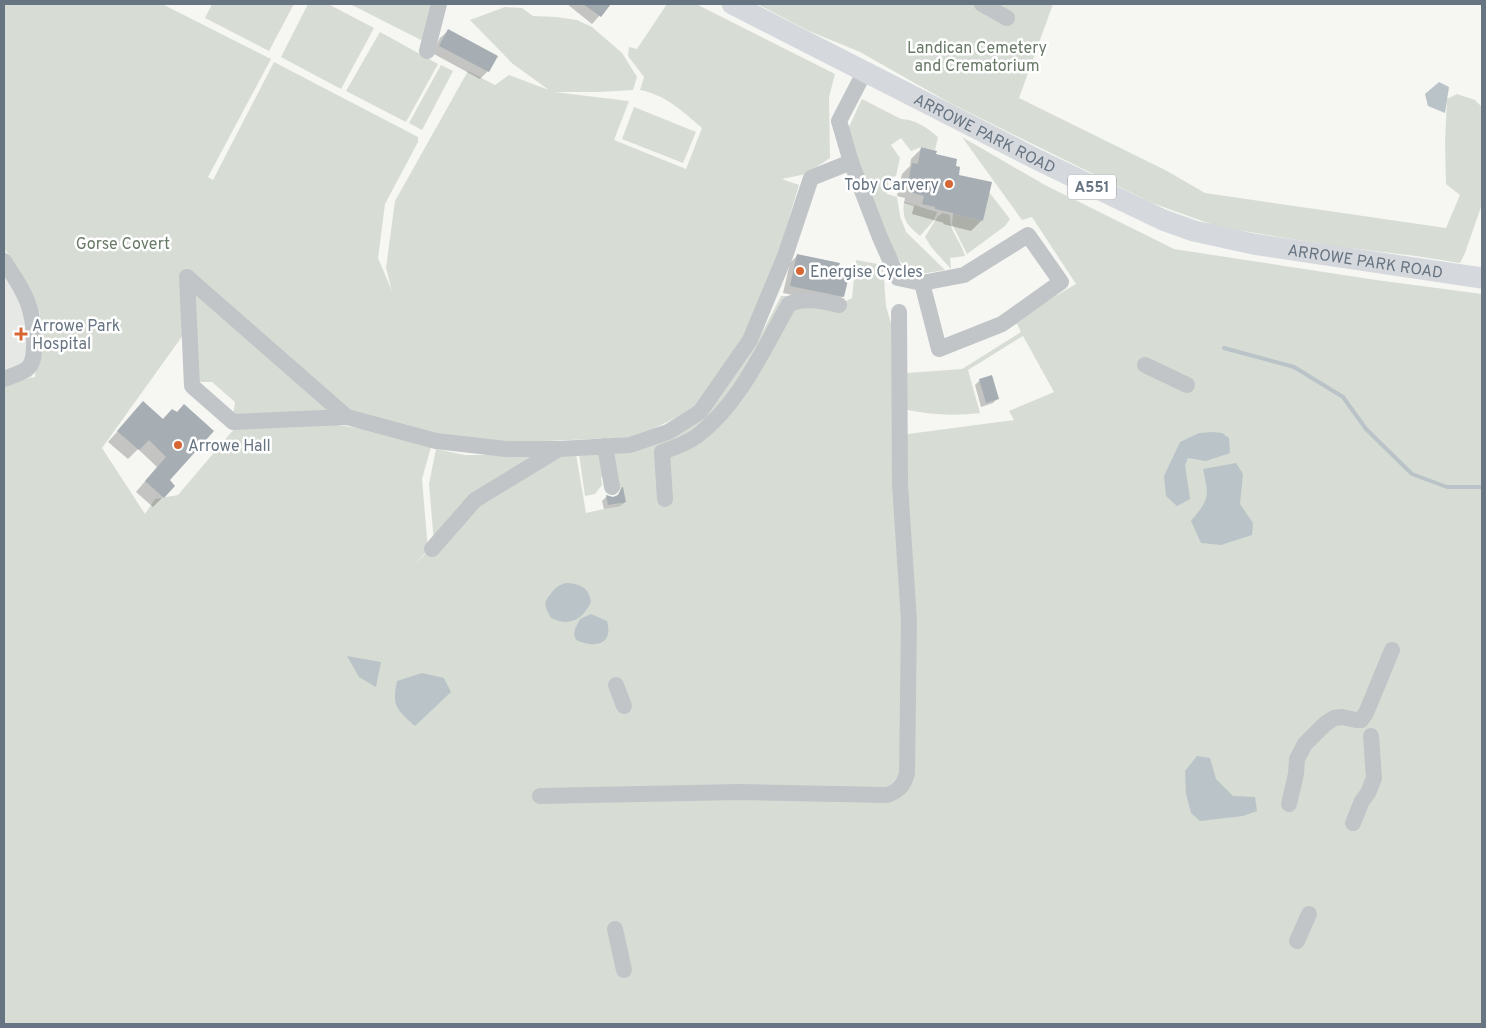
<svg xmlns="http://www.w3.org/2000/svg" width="1486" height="1028" viewBox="0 0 1486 1028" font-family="Overpass,sans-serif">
	<rect width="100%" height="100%" fill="#f6f6f3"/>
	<path fill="#e6e8e6" d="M4,245L19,269L40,314L37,353L31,380L4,389Z"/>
	<g fill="#d7ddd4">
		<path d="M4,4H162L271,59L208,177L213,180L274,62L418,137V142L385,204L378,258L392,291L386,268L395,201L468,71L495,85L509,75L549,90L513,64L470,20L505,7L522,8L533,16L556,17L577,20L592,27L622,53L637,77L633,90L598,92H554L629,101L614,140L686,169L702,128C682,111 666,95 640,90L644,77L628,56L629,47L637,49L667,4H696L835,74L829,97L830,158L806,174L782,179L799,185L780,248L748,335L695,408L637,437L482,444L383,421L233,416L235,402L212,382H197L191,324L102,448L145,514L155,499L178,495L235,428L325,423L382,432L431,447L422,479L428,550L414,565L471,509L556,455L576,454L586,513L622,505L613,451L667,440L757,342L781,296H813L844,302L852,298L856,260L883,265L886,306L895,337L893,436L1014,420L1009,411L1054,392L1023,336L968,370L980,413C953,416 930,415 903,409L907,373L962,369L1021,332L1015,320L1076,284L1032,217L1022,220L962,137L1045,185L1174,249L1376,280L1482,294V1024H4V385L35,377L40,314L19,269L4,247Z"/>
		<path d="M212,4H294L269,51L205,18Z"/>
		<path d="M308,4H328L374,28L341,89L281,57Z"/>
		<path d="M350,4H436L426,36L421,40Z"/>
		<path d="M757,4H1053L1019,98L1167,171L1205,193L1446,228L1460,195L1446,184L1445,142L1447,99L1457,94L1475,100L1482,107V204L1465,253L1460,263L1416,256L1334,246L1219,227L1152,203L950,103L860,52L809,31Z"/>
		<path d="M380,32L438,64L406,122L346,91Z"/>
		<path d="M441,65L453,71L422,130L409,123Z"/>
		<path d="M862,99L901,119C914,119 928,128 938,137L935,150L921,147L911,151L901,138L891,145L900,158L896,176L889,178L887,194L897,197L900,216L906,232L945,270L921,274H913L907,272L906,268L896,256L870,194L848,129Z"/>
		<path d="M634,107L696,132L683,163L622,139Z"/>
		<path d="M989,192L1010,219L1005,226L967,254L952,224L953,214L983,221Z"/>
		<path d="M904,202L937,212L934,220L920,236C907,225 902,220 904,202Z"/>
		<path d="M943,213L950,215C949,231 961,241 965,256L950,258L951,269L932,248L925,237L938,216Z"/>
		<path d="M436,449L465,455H545L434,543L429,484Z"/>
		<path d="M599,453L603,474L601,478L602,485L595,494L585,496L579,454Z"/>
	</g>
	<g fill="#bac3c8">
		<path d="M1439,82L1449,87L1445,113L1428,106L1425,94Z"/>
		<path d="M1213,432L1222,433L1229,438L1230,453L1206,461L1188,458L1185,465L1190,499L1177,506L1166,496L1164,476L1180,442L1199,433Z"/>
		<path d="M1236,463L1243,474L1240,504L1253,523L1252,535L1221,545L1201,543L1191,521C1210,498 1209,497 1203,469Z"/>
		<path d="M565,583C579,583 589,587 591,602C582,620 570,627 551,618C544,605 543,603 552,592C556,587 558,586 565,583Z"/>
		<path d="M591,614L607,621C614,646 593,648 576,640L574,634L575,629L580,619Z"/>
		<path d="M347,656L381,662L376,687L359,677Z"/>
		<path d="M422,673L444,678L451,692L415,726C396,709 392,706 397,681Z"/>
		<path d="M1197,756L1210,758L1216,779L1233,796L1255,797L1257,811L1243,816L1200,821L1191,813L1186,794L1185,771Z"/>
	</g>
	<g fill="#0003">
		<path d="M567,4H610L592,24Z"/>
		<path d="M448,31L496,56L488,71L480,79L432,53L440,38Z"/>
		<path d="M922,148L954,167L957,176L982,220L971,231L943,224L944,223L912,214L914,206L904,203L905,198L897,196L902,174L910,166L911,159Z"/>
		<path d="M798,255L837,270L843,296L835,304L783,293L790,263Z"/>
		<path d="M980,380L997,399L993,403L981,407L975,385Z"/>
		<path d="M143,403L163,420L172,411L168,480L174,486L153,507L136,492L157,467L138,449L128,459L108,442Z"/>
		<path d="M622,490L625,502L620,506L604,509L602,501L607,496L613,498L616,497Z"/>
	</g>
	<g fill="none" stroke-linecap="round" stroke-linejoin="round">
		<path stroke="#bac3c8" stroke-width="4" d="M1224,348L1294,367L1343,397L1366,429L1412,474L1447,487H1482"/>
	</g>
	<g fill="#a7aeb3">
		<path d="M583,4H611L601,17Z"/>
		<path d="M448,29L498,56L489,72L439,46Z"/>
		<path d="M921,147L937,151L936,154L957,159L956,166L960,167L959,175L992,182L983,221L953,214V213L935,209V207L922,204L924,196L913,193L914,188L907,186L912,163L918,164Z"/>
		<path d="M797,254L840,263L838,269L850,272L844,297L790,286Z"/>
		<path d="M992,375L999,399L986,403L979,379Z"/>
		<path d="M143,401L163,419L172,409L177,412L184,404L214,431L170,480L175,486L164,498L145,481L166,457L149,440L139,450L117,431Z"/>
		<path d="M622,487H623L626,502L608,505L606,495L613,497L618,495Z"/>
	</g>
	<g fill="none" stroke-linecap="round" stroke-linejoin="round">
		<g stroke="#c1c5c8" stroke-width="16">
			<path d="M982,4L1007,18"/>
			<path d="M427,51L439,4"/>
			<path d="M851,162L879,235L898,278L922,283L964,275L1028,235L1061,282L1002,324L939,349L922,283"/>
			<path d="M4,261C24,291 35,308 34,346C34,353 34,362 28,368C23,373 11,376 4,379"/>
			<path d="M187,277L192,386L233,422L347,417L436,441L506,449H559L630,445L668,432L700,412L750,340L785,256L811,178L851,162L839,121L865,71"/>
			<path d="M187,277L347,417"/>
			<path d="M1145,365L1187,385"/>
			<path d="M605,446L612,487"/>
			<path d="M665,499L662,452C674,448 687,443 697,436C740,403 763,350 789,304C805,297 822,301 839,305"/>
			<path d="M432,549L475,500L559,449"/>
			<path d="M616,685L624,706"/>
			<path d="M540,796L739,792L887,795C899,791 904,785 907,773L909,621L900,484L899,312"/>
			<path d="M1289,804L1296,774L1297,759L1305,744L1325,724L1334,718L1342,717L1356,720H1361L1366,713L1392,650"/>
			<path d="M1353,823L1362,801L1368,793L1374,778L1371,736"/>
			<path d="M615,929L624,970"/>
			<path d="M1297,941L1309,914"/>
		</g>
		<path stroke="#d5d8dc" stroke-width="21" id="s1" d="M732,4L1038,160L1163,220L1194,231L1253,244L1482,278"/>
	</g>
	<g fill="#d66633" stroke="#fff" stroke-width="2">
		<circle cx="949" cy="184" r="5"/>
		<circle cx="800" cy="271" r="5"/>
		<path d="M18.5 326.5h5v5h5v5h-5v5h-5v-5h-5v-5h5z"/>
		<circle cx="178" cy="445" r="5"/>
	</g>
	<g text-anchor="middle" stroke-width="5" stroke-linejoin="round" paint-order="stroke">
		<rect fill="#fff" stroke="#959ea8" stroke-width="1" x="1068" y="174.5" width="48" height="25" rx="4"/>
		<g font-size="15" font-weight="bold" fill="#677482">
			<text x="1092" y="192">A551</text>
		</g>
		<g font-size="16" fill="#687966" stroke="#fff">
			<text x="977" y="53">Landican Cemetery<tspan x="977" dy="18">and Crematorium</tspan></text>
			<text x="123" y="249">Gorse Covert</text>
		</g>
		<g font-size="16" fill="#677482" stroke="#fff">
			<text dy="6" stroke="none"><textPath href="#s1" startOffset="284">ARROWE PARK ROAD</textPath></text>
			<text dy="6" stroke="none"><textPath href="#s1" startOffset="689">ARROWE PARK ROAD</textPath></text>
		</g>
		<g font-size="16" fill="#677482" stroke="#fff" text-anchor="start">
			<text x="939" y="190" text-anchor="end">Toby Carvery</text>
			<text x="810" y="277">Energise Cycles</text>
			<text x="32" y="331">Arrowe Park<tspan x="32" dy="18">Hospital</tspan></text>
			<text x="188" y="451">Arrowe Hall</text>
		</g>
	</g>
	<rect width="1486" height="1028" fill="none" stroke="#677482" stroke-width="10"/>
</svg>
